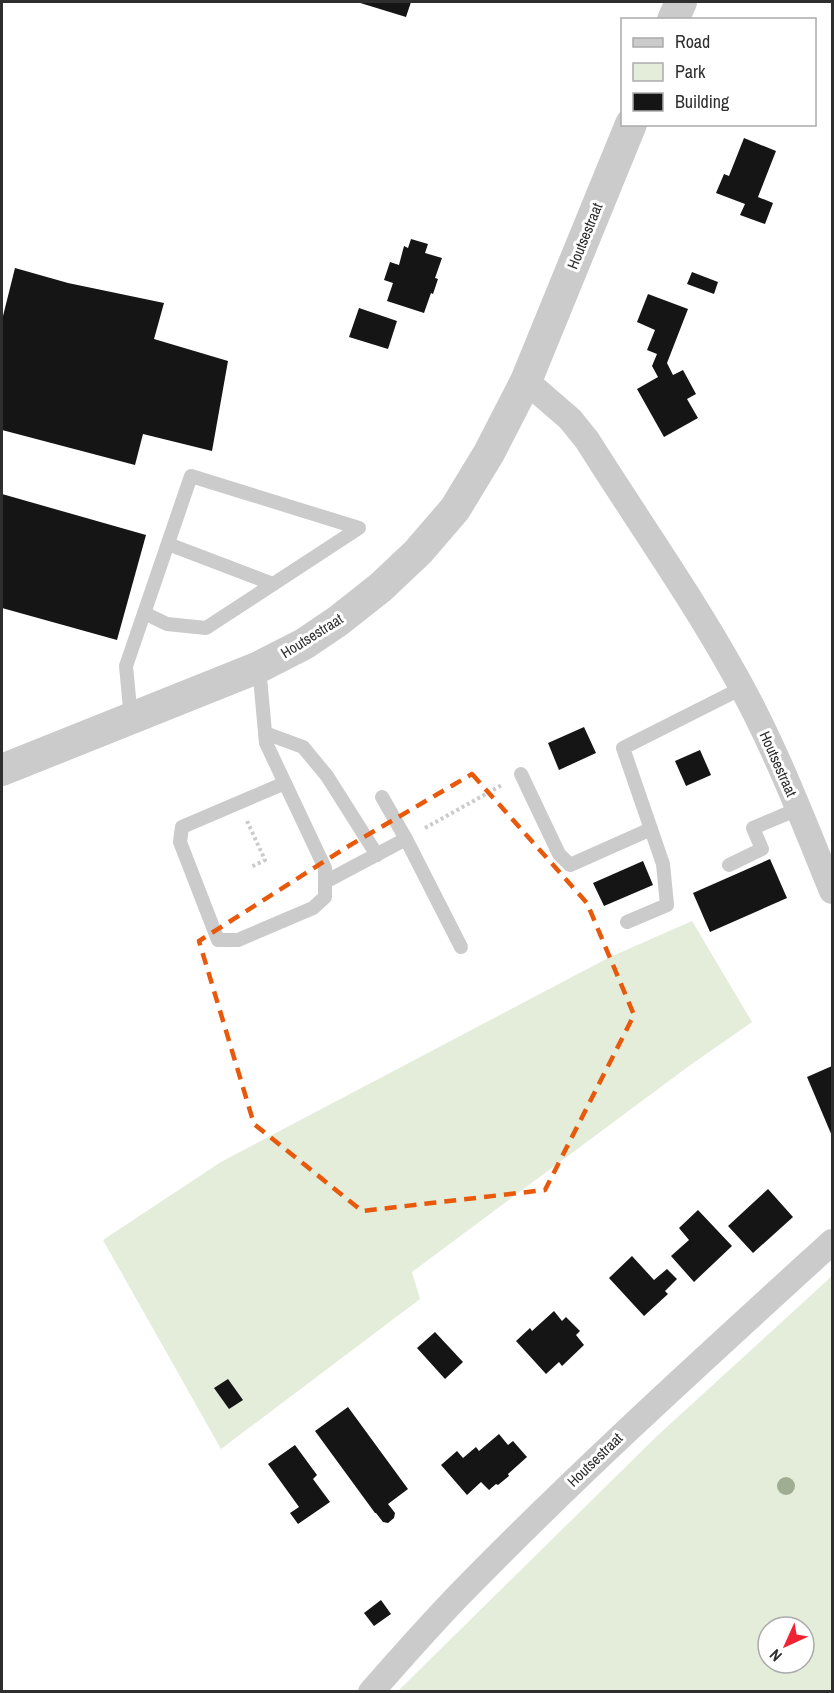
<svg xmlns="http://www.w3.org/2000/svg" width="834" height="1693" viewBox="0 0 834 1693" font-family="'Archivo Narrow',sans-serif">
	<rect width="100%" height="100%" fill="#fff"/>
	<g fill="#e4ecda" fill-rule="evenodd">
		<path d="M692,921L752,1022L689,1066L412,1272L420,1299L221,1449L103,1240L221,1162L608,958Z"/>
		<path d="M832,1276V1691H398L657,1436ZM768,1627H804V1663H768Z"/>
	</g>
	<g fill="#151515">
		<path d="M357,2H411L406,17Z"/>
		<path d="M744,138L776,151L758,197L773,203L765,224L740,215L745,204L716,193L724,174L729,176Z"/>
		<path d="M411,239L428,244L425,253L442,258L435,278L438,279L433,294L431,293L424,313L387,301L393,283L384,280L390,262L399,265L404,246L408,248Z"/>
		<path d="M15,268L68,283L164,303L154,339L228,361L212,451L143,434L135,465L2,430V320Z"/>
		<path d="M692,272L718,282L714,294L687,284Z"/>
		<path d="M648,294L688,309L667,363L673,375L683,370L696,394L687,399L698,418L664,437L637,389L658,377L652,366L657,354L647,350L655,330L637,322Z"/>
		<path d="M359,308L397,321L388,349L349,337Z"/>
		<path d="M2,494L146,535L117,640L2,608Z"/>
		<path d="M584,727L596,753L559,770L548,743Z"/>
		<path d="M700,750L711,775L686,786L675,761Z"/>
		<path d="M770,859L787,898L710,932L693,893Z"/>
		<path d="M643,861L653,885L604,906L593,883Z"/>
		<path d="M832,1066V1136L807,1077Z"/>
		<path d="M768,1189L793,1217L753,1253L728,1226Z"/>
		<path d="M698,1210L732,1246L694,1282L671,1256L689,1240L679,1228Z"/>
		<path d="M632,1256L654,1280L667,1269L677,1279L665,1291L668,1294L644,1316L609,1278Z"/>
		<path d="M554,1311L562,1321L566,1317L580,1331L576,1335L584,1345L562,1366L559,1362L546,1374L516,1341L530,1328L532,1331Z"/>
		<path d="M435,1332L463,1362L445,1379L417,1348Z"/>
		<path d="M228,1379L243,1400L229,1409L214,1388Z"/>
		<path d="M348,1407L408,1489L388,1504L395,1513L394,1518L388,1523L383,1522L376,1513H375L315,1431Z"/>
		<path d="M499,1434L508,1445L513,1441L527,1457L508,1474L509,1476L498,1485L496,1484L489,1490L481,1482L467,1495L441,1465L457,1451L463,1458L476,1447L479,1451Z"/>
		<path d="M295,1445L317,1475L313,1479L330,1502L298,1524L290,1513L299,1507L268,1464Z"/>
		<path d="M381,1600L391,1614L374,1626L364,1613Z"/>
	</g>
	<g fill="none" stroke-linecap="round" stroke-linejoin="round">
		<g stroke="#cbcbcb" stroke-width="4" stroke-dasharray="3 3" stroke-linecap="butt">
			<path d="M247,821L265,860L251,867"/>
			<path d="M425,828L502,785"/>
		</g>
		<g stroke="#cbcbcb" stroke-width="14">
			<path d="M168,544L273,584"/>
			<path d="M259,667L266,743L325,868V897L313,908L238,940H218L180,842L182,827L285,783"/>
			<path d="M131,719L126,666L191,476L359,528L206,628L167,624L144,613"/>
			<path d="M265,733L303,747L327,776L377,855"/>
			<path d="M521,774L559,854L570,865L651,829"/>
			<path d="M382,797L406,839L461,947"/>
			<path d="M729,865L762,849L753,828L798,809"/>
			<path d="M325,882L406,839"/>
			<path d="M627,922L667,905L663,864L623,748L742,688"/>
		</g>
		<g stroke="#cbcbcb" stroke-width="26">
			<path d="M526,381L570,419L587,440C636,518 690,594 735,675C774,744 802,818 832,891"/>
			<path d="M371,1692C400,1659 429,1626 460,1594C579,1472 706,1357 832,1242"/>
		</g>
		<g stroke="#cbcbcb" stroke-width="32">
			<path d="M673,20L681,2"/>
			<path d="M2,770L259,667L304,644L338,621L381,587L418,552L455,509L489,453L526,381L631,124"/>
		</g>
	</g>
	<circle fill="#9fae92" cx="786" cy="1486" r="9"/>
	<path fill="none" stroke="#e8590c" stroke-width="4.5" stroke-dasharray="12 8" stroke-linejoin="round" d="M472,774L587,903L634,1015L545,1190L362,1211L254,1124L199,941L347,847Z"/>
	<g text-anchor="middle" stroke-width="6" stroke-linejoin="round" paint-order="stroke">
		<g font-size="15" fill="#2e2e2e" stroke="#fff">
			<text transform="translate(585 236) rotate(-68)" y="5">Houtsestraat</text>
			<text transform="translate(312 636) rotate(-32)" y="5">Houtsestraat</text>
			<text transform="translate(778 764) rotate(66)" y="5">Houtsestraat</text>
			<text transform="translate(595 1460) rotate(-44)" y="5">Houtsestraat</text>
		</g>
	</g>
	<rect width="834" height="1693" fill="none" stroke="#2e2e2e" stroke-width="6"/>
	<rect x="621" y="18" width="195" height="108" fill="#ffffff" stroke="#ababab" stroke-width="1.5"/>
	<rect x="633" y="38" width="30" height="9" fill="#cbcbcb" stroke="#ababab" stroke-width="1.5"/>
	<text x="675" y="48" font-size="18" fill="#2e2e2e">Road</text>
	<rect x="633" y="63" width="30" height="18" fill="#e4ecda" stroke="#ababab" stroke-width="1.5"/>
	<text x="675" y="78" font-size="18" fill="#2e2e2e">Park</text>
	<rect x="633" y="93" width="30" height="18" fill="#151515" stroke="#ababab" stroke-width="1.5"/>
	<text x="675" y="108" font-size="18" fill="#2e2e2e">Building</text>
	<g transform="translate(786 1645) rotate(225)"><circle r="28" fill="#ffffff" stroke="#ababab" stroke-width="1.5"/>
	<path d="M0-4.5L10 22L0 15L-10 22Z" fill="#f12332"/>
	<text y="-9" font-size="16" font-weight="bold" text-anchor="middle" fill="#2e2e2e">N</text>
	</g>
</svg>
